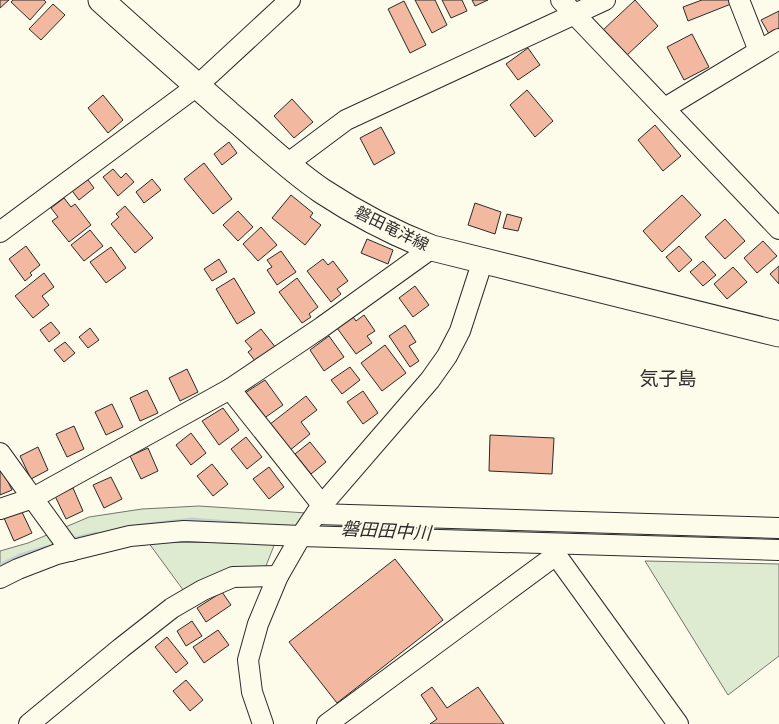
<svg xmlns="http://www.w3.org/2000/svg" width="779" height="724" viewBox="0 0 779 724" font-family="'Archivo Narrow','Noto Sans JP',sans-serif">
	<rect width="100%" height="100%" fill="#fdfbea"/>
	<g fill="#deebd1" stroke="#74746e">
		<path d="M199,506L322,514L779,532V550L375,538L114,540L0,583V551L28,543L89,517L142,509Z"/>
		<path d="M148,542L275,543L262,576L189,598Z"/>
		<path d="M645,561L779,564V656L728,695Z"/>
	</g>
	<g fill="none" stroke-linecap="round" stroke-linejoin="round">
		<g stroke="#c7d0d0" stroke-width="5">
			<path d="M132,527L192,520L240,524"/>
			<path d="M68,541L96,534"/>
			<path d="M0,566L20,556L46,548"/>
		</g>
	</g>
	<g fill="#f2b8a0" stroke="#2b2b2b">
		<path d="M0,0H9L0,8Z"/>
		<path d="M13,0H44L46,2L30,20L11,2Z"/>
		<path d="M415,0H435L447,25L432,33Z"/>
		<path d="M442,0H462L467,11L451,18Z"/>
		<path d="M472,0H488L475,6Z"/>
		<path d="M635,0L658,26L626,56L602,31Z"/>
		<path d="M702,0H730L731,4L688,21L683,7Z"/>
		<path d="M404,1L426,45L410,53L388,9Z"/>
		<path d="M53,4L65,15L41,40L29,29Z"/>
		<path d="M779,11V28L769,34L761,20Z"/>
		<path d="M692,34L709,67L684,80L667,47Z"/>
		<path d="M528,48L540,65L518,80L506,64Z"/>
		<path d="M527,90L553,121L535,137L510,105Z"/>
		<path d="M103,95L123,120L108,133L88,108Z"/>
		<path d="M292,99L313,122L294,138L274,116Z"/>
		<path d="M655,125L681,156L663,171L638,140Z"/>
		<path d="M381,127L395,153L374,165L360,138Z"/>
		<path d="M229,142L237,153L222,165L214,154Z"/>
		<path d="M204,163L232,199L213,214L184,179Z"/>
		<path d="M113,169L121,178L126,173L134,182L118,196L103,177Z"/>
		<path d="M85,176L94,188L79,200L70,188Z"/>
		<path d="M152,179L161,190L144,203L136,192Z"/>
		<path d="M291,195L313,213L310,217L321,225L305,245L272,218Z"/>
		<path d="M682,195L701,215L662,252L643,231Z"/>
		<path d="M64,198L71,207L75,204L91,225L69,242L52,221L58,217L51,208Z"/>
		<path d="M475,203L501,212L495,234L468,225Z"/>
		<path d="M125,206L153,238L135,253L111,224L119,217L116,214Z"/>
		<path d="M238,211L253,227L238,241L223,225Z"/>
		<path d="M507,214L522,218L518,231L503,228Z"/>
		<path d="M725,219L745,241L725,259L705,237Z"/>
		<path d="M261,227L277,245L258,261L243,244Z"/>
		<path d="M90,230L103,246L84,261L71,245Z"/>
		<path d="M367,239L393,250L388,264L361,253Z"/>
		<path d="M763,241L777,256L757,273L744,258Z"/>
		<path d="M26,246L40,265L30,273L32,275L25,281L9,259Z"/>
		<path d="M679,246L692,260L679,272L666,257Z"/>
		<path d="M111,247L126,268L106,283L90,262Z"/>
		<path d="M281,251L296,272L277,285L267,270L272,267L267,260Z"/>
		<path d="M219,259L227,272L212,281L204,269Z"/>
		<path d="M323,259L328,265L333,261L348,281L337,289L341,294L331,302L307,271Z"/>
		<path d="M703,261L716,275L703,286L690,272Z"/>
		<path d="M779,266V284L770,274Z"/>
		<path d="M733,267L747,282L727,299L714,284Z"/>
		<path d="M44,273L54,287L42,296L49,305L33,318L15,296Z"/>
		<path d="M234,278L255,313L237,324L216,289Z"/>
		<path d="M297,278L318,307L309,314L311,317L302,323L279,292Z"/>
		<path d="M415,286L429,305L413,317L399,298Z"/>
		<path d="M364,315L375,331L367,336L372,343L356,354L337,328L353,317L356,321Z"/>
		<path d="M51,322L60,333L49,342L40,330Z"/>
		<path d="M405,325L416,342L409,346L419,361L410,367L389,336Z"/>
		<path d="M90,328L99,340L88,348L79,337Z"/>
		<path d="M261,329L276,348L256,362L248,352L252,349L245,341Z"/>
		<path d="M329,336L344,357L324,371L310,350Z"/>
		<path d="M65,342L75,353L64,362L54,350Z"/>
		<path d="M385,345L406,373L382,391L361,363Z"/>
		<path d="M350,367L360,380L342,394L331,380Z"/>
		<path d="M187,369L198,392L180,401L169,378Z"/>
		<path d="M265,380L283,405L263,419L245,393Z"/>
		<path d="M147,390L158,413L140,421L130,398Z"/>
		<path d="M363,391L378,413L363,424L347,402Z"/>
		<path d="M306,396L317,410L301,422L310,434L289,451L269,425Z"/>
		<path d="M112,404L123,427L106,435L95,412Z"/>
		<path d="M223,408L239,430L219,445L202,421Z"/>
		<path d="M74,426L84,449L67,457L56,434Z"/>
		<path d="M191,433L206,453L191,465L176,445Z"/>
		<path d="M490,435L554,438L552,474L489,471Z"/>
		<path d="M246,437L262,457L247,469L231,449Z"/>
		<path d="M310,442L326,462L311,474L295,454Z"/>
		<path d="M38,447L48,470L31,479L20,456Z"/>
		<path d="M148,448L158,471L141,479L130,456Z"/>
		<path d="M212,464L228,484L213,496L197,476Z"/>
		<path d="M0,467H1L12,490L0,495Z"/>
		<path d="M269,467L284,487L269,499L253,479Z"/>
		<path d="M111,477L122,499L104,508L93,485Z"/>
		<path d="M73,488L83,511L66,519L55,496Z"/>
		<path d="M21,510L32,533L14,541L4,518Z"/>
		<path d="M395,559L443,620L337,703L289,642Z"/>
		<path d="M222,592L231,605L206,622L197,608Z"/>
		<path d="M192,621L202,636L186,646L177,631Z"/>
		<path d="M218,630L229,645L204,663L193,647Z"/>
		<path d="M167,637L188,663L176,673L155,647Z"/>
		<path d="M186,680L203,700L190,711L173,691Z"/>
		<path d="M432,687L447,708L478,687L504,724H430L437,719L421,695Z"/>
	</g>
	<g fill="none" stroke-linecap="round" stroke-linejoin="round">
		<defs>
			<g id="minor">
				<path d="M561,0L779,229"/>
				<path d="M739,0L759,51"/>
				<path d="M665,108L779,39"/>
				<path d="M287,164L346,120L605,0"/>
				<path d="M0,232L197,86L290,0"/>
				<path d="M230,389L322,505"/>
				<path d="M0,453L71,551"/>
				<path d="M0,509L33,498L230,389L322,327L432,248"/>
				<path d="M316,514L779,528"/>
				<path d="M559,544L556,555L678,724"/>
				<path d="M0,578L18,569L57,554L130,536L184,531L301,536L779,550"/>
				<path d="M29,724L121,648L172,608L203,590L233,577L278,576"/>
				<path d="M263,724L252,692L248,660L258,624L278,576L301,536L322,505L430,380L447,356L460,331L483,260"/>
				<path d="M327,724L556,555"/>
			</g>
			<path id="major" d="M101,0C143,38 186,76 228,113C259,139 288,168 322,191C357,214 393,233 432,248L779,334"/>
		</defs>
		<use href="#minor" stroke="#2b2b2b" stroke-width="22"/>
		<use href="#major" stroke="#2b2b2b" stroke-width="27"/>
		<use href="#minor" stroke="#fdfbea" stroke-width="20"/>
		<use href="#major" stroke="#fdfbea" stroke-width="25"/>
	</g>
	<g text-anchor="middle" stroke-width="4" stroke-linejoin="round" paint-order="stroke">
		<g font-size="16" fill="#2b2b2b" stroke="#fdfbea">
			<text transform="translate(392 228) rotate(26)" y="6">磐田竜洋線</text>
		</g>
		<g font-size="18" font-style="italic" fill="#2b2b2b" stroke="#fdfbea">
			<text transform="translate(386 531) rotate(3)" y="6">磐田田中川</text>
		</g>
		<g font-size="19" fill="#2b2b2b" stroke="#fdfbea">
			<text x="668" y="385">気子島</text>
		</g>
	</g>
</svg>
